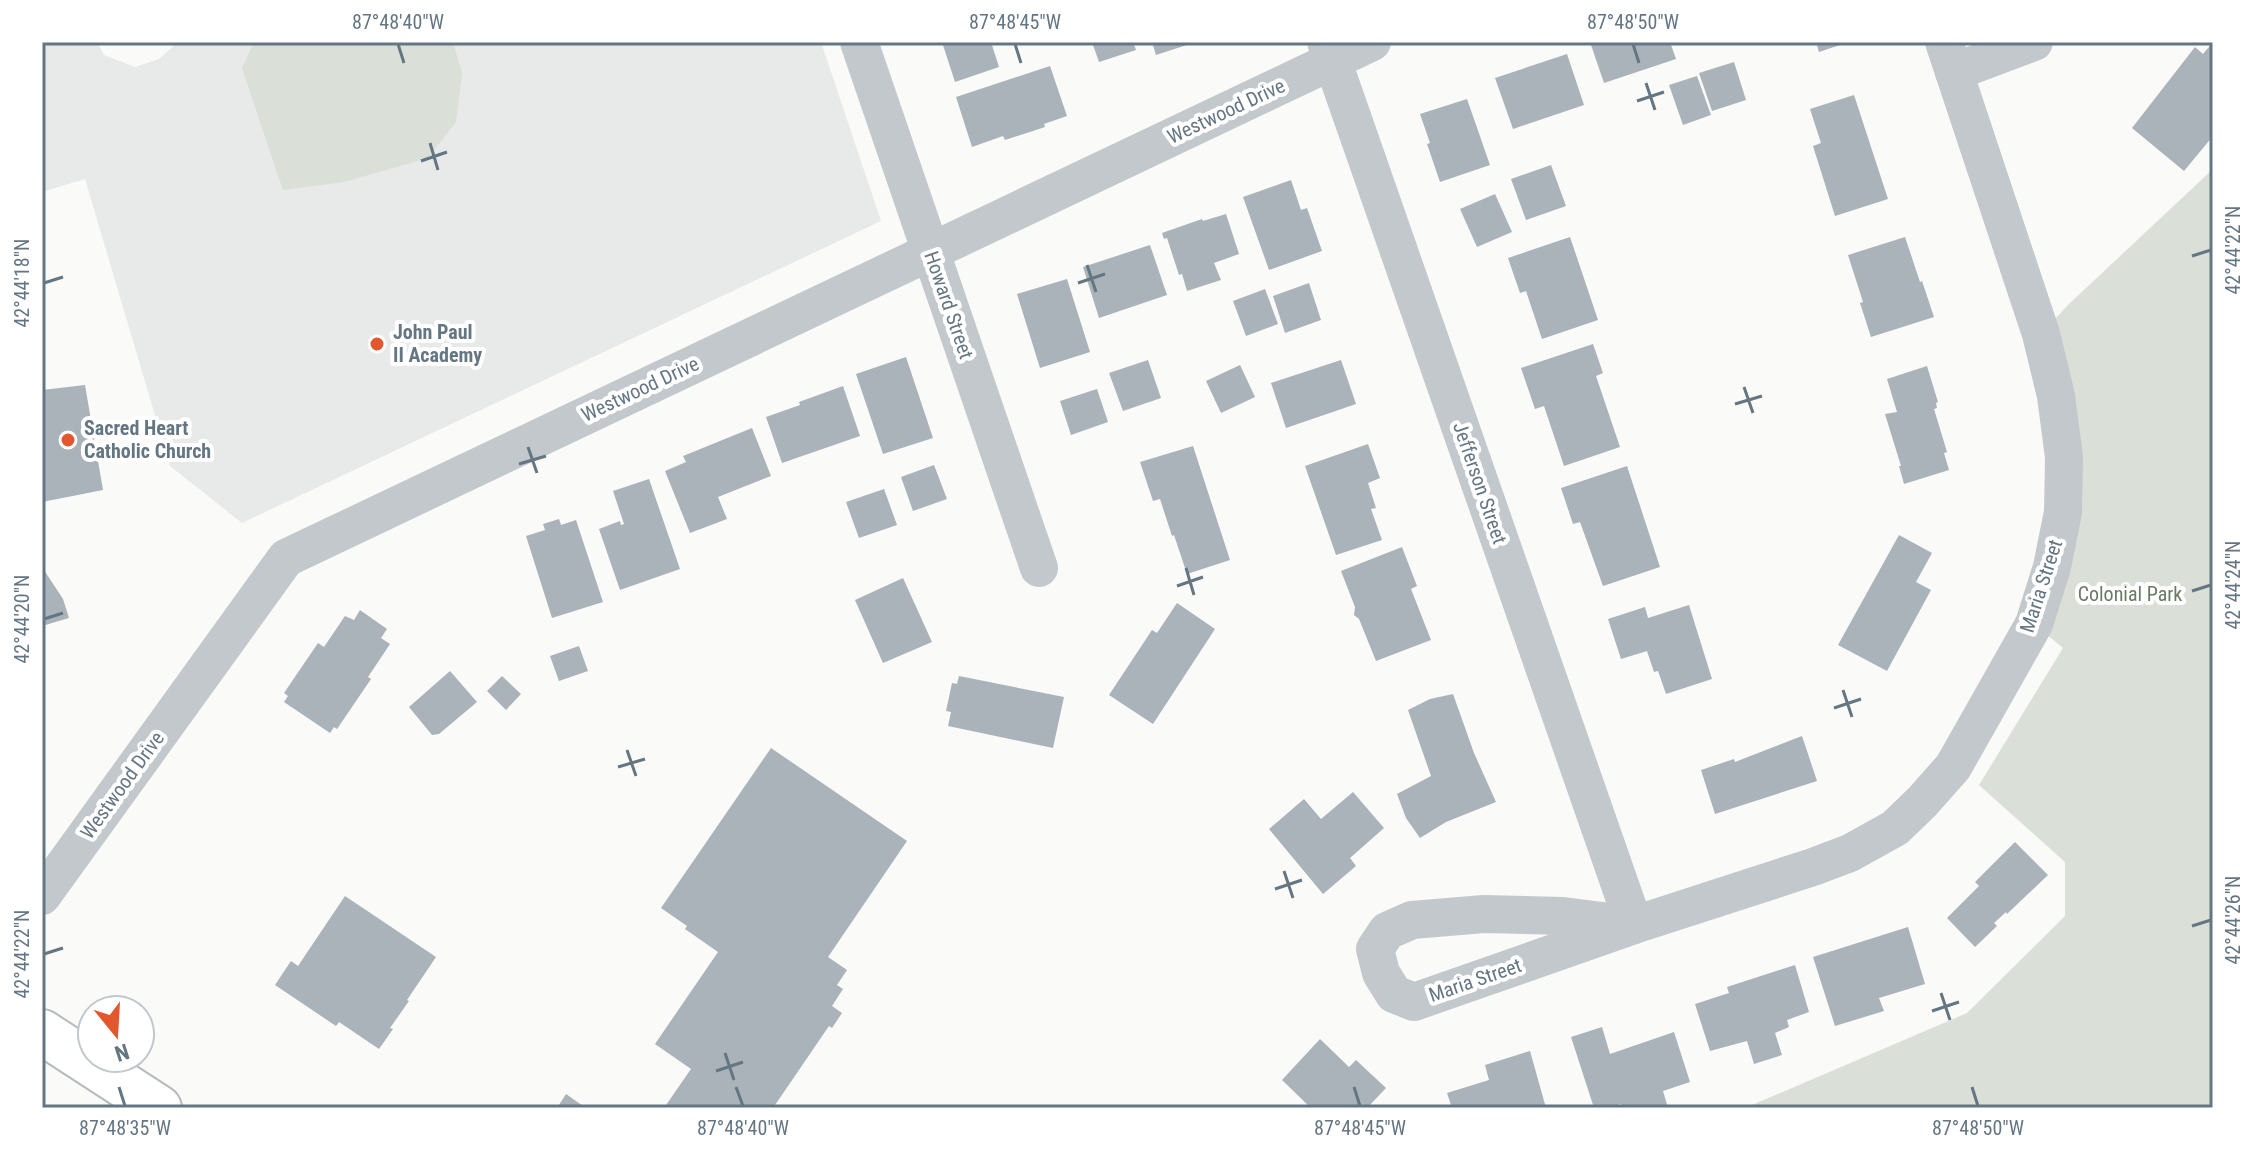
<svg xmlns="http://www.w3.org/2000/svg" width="2255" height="1150" viewBox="0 0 2255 1150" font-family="'Roboto Condensed',sans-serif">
	<rect width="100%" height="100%" fill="#fafaf8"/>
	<path fill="#e8e9e9" d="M42,42H97L104,55L135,67L159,59L178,42H821L881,221L242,523L170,466L85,179L42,192Z"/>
	<g fill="#dadfd7">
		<path d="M254,42H453L462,73L456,122L428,158L344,182L283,190L242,68Z"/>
		<path d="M2213,169V1108H1745L1967,1013L2065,916V862L1979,785L2063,648L2034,624L2052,567L2041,334L2069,304Z"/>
	</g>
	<g fill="#aab3b9">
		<path d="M942,42H991L999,67L955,82Z"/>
		<path d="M1092,42H1133L1136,50L1099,62Z"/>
		<path d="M1152,42H1193V43L1156,55Z"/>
		<path d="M1590,42H1670L1676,59L1604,83Z"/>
		<path d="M1816,42H1846V43L1819,52Z"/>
		<path d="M2213,42V136L2184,171L2132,128L2195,47L2203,54Z"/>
		<path d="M1567,54L1584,105L1513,129L1495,78Z"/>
		<path d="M1734,62L1746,100L1712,111L1699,73Z"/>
		<path d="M1050,66L1067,116L1044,124L1045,127L1005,140L1003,136L972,147L956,97Z"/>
		<path d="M1697,76L1711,115L1683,125L1669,85Z"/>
		<path d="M1854,95L1888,199L1835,216L1813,146L1821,143L1810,109Z"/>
		<path d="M1467,99L1490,165L1440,182L1427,144L1430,143L1420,114Z"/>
		<path d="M1551,165L1566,206L1526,220L1511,179Z"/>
		<path d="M1291,180L1301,210L1307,208L1322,251L1269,270L1243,197Z"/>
		<path d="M1495,194L1512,232L1477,247L1460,209Z"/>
		<path d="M1226,214L1239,254L1214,263L1221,280L1187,291L1182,274L1179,275L1167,238L1164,239L1162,233L1202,219L1203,221Z"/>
		<path d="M1570,237L1598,320L1542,339L1526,291L1520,293L1508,258Z"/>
		<path d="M1905,237L1920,282L1922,281L1934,317L1871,337L1860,303L1863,302L1848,255Z"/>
		<path d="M1150,245L1167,295L1099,318L1083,267Z"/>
		<path d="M1067,279L1090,352L1040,368L1017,294Z"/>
		<path d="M1309,283L1321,320L1285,333L1273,296Z"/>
		<path d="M1265,289L1278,324L1246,336L1233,301Z"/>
		<path d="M1593,344L1603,373L1596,376L1620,447L1564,466L1544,406L1535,409L1521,368Z"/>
		<path d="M906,357L933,438L883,454L856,374Z"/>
		<path d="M1148,360L1161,398L1123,411L1109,373Z"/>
		<path d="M1341,360L1356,404L1286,428L1271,383Z"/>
		<path d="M1240,365L1255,397L1221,413L1206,381Z"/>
		<path d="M1927,366L1938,402L1936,403L1937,408L1934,409L1947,452L1944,453L1949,470L1904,484L1899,466H1901L1885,414L1897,412L1887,379Z"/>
		<path d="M85,385L103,490L42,502V390Z"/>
		<path d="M843,386L860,436L782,463L766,417L800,405L799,402Z"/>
		<path d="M1097,389L1108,422L1071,435L1060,401Z"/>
		<path d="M752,428L771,476L718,497L727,519L690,533L665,471L686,462L683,456Z"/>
		<path d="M1368,444L1380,478L1368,483L1376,508L1371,509L1382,540L1336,555L1305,466Z"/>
		<path d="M1193,446L1230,560L1187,574L1174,535L1172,536L1160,499L1153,501L1140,462Z"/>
		<path d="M934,465L947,499L913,511L901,477Z"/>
		<path d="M1627,466L1660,567L1603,586L1580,522L1573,524L1561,488Z"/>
		<path d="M649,479L680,569L620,590L599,529L620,521L621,525L624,524L613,491Z"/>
		<path d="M884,489L897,525L859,538L846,502Z"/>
		<path d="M559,519L561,525L576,520L603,602L552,618L526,536L545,530L543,524Z"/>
		<path d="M1899,535L1932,553L1916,582L1931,590L1887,671L1838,645Z"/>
		<path d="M1402,547L1417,586L1411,589L1431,640L1376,661L1359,619L1354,615L1355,607L1341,571Z"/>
		<path d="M42,567L63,599L69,618L42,626Z"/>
		<path d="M903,578L932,642L883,663L855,600Z"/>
		<path d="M1177,603L1215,629L1153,724L1109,695L1152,630L1157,633Z"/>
		<path d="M1689,605L1712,679L1666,694L1658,671L1654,672L1647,651L1621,659L1608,619L1645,607L1648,618Z"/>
		<path d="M360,610L387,629L381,638L390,644L368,677L371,679L337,729L334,727L330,733L284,702L288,696L284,693L318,643L324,647L345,616L354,620Z"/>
		<path d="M579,646L588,671L559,681L550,656Z"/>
		<path d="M450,671L477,702L439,734L432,735L409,707Z"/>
		<path d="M502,676L521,694L506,710L487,691Z"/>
		<path d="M959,676L1064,697L1053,748L948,726L951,712L946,711L952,683L957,684Z"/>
		<path d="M1453,694L1474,753L1496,802L1446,822L1420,838L1406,818L1397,794L1431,776L1408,710L1430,699Z"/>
		<path d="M1802,736L1817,781L1715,814L1701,770L1734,759L1735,762Z"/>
		<path d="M771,748L907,841L828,957L847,970L837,985L843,989L832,1006L842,1013L832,1028L829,1026L773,1108H664L691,1069L655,1044L718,952L685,929L687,926L661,908Z"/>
		<path d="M1353,792L1384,828L1350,858L1356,866L1323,894L1269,829L1304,799L1321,819Z"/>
		<path d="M2015,842L2048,875L2007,914L2006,912L1994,923L1997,926L1975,947L1947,918L1979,886L1975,882Z"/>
		<path d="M345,896L436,957L407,1000L409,1001L390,1028L393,1029L379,1049L339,1022L336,1026L275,985L291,961L298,966Z"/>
		<path d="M1908,927L1925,984L1879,998L1884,1011L1835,1026L1813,957Z"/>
		<path d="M1795,965L1809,1012L1787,1020L1789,1027L1775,1033L1782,1055L1754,1064L1747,1041L1710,1051L1695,1004L1729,993L1727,987Z"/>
		<path d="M1602,1027L1610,1054L1674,1032L1690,1082L1663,1091L1668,1108H1623L1621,1104L1608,1108H1594L1571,1037Z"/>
		<path d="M1320,1039L1349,1067L1356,1060L1386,1088L1367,1108H1311L1282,1080Z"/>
		<path d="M1530,1051L1546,1108H1452L1447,1093L1489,1080L1485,1065Z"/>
		<path d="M566,1094L586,1108H557Z"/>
	</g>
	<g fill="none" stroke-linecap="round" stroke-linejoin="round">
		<defs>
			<path id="primary" d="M42,1032L159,1108"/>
		</defs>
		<use href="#primary" stroke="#b5babe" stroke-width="48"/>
		<g stroke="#c3c8cc" stroke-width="38">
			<path d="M859,42L1039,568"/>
			<path d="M1326,42L1634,925"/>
			<path d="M1954,72L2034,42"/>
			<path d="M42,896L286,558L1372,42"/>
			<path d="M1634,925L1563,916L1484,914L1412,920L1387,931L1375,949L1381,973L1394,994L1414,1002L1634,925L1813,867L1850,853L1895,828L1922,802L1953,767L2034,624L2052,567L2063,512L2064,457L2056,396L2041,334L1944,42"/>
		</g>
		<use href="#primary" stroke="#fff" stroke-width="44"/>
	</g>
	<path fill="none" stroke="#657683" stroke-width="3" d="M398,44L404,63M1015,44L1021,63M1633,44L1639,63M1646,83L1655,110M1637,101L1664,92M430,143L438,170M421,161L447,152M2192,256L2211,250M1087,265L1096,292M44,283L63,277M1078,283L1105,274M1744,387L1753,413M1735,404L1762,396M528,447L537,473M519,464L546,456M1186,568L1194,595M1177,586L1203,577M2192,591L2211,585M44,619L63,613M1843,690L1852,717M1834,708L1861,699M627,750L636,776M618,767L645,759M1284,871L1293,898M1275,889L1302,880M2192,926L2211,920M44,954L63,948M1941,993L1950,1020M1932,1011L1959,1002M725,1053L734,1080M716,1071L743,1062M119,1087L125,1106M736,1087L743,1106M1354,1087L1360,1106M1972,1087L1978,1106"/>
	<g fill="#e4572e" stroke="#fff" stroke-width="3">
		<circle cx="377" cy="344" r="8"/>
		<circle cx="68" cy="440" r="8"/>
	</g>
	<g text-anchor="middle" stroke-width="8" stroke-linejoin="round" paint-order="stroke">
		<g font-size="20" fill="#657683" stroke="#fff">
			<text transform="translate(1226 111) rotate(-25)" y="7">Westwood Drive</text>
			<text transform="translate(949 305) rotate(71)" y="7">Howard Street</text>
			<text transform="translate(640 389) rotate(-25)" y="7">Westwood Drive</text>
			<text transform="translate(1480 483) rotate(71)" y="7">Jefferson Street</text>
			<text transform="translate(2041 586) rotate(-72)" y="7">Maria Street</text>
			<text transform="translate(122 785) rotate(-54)" y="7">Westwood Drive</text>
			<text transform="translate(1475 980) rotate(-19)" y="7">Maria Street</text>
		</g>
		<g font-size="20" font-weight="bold" fill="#657683" stroke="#fff" text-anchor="start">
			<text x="393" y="339">John Paul<tspan x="393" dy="23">II Academy</tspan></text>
			<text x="84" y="435">Sacred Heart<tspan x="84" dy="23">Catholic Church</tspan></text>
		</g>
		<g font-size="20" fill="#687a64" stroke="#fff">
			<text x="2130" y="601">Colonial Park</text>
		</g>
	</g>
	<rect width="2255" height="1150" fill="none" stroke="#ffffff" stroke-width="88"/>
	<g transform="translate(116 1034) rotate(162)"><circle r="38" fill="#ffffff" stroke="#c1c8cd" stroke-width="2"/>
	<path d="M0-6L14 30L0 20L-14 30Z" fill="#e4572e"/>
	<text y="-12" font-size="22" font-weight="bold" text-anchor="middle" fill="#657683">N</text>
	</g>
	<rect x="44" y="44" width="2167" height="1062" fill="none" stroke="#657683" stroke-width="3"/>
	<g font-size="20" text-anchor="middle" fill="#657683">
		<text x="398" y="29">87°48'40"W</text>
		<text x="1015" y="29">87°48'45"W</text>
		<text x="1633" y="29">87°48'50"W</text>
		<text transform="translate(2233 250) rotate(-90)" y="7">42°44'22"N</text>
		<text transform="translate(22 283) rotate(-90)" y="7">42°44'18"N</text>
		<text transform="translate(2233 585) rotate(-90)" y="7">42°44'24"N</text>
		<text transform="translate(22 619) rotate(-90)" y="7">42°44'20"N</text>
		<text transform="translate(2233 920) rotate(-90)" y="7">42°44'26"N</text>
		<text transform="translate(22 954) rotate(-90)" y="7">42°44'22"N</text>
		<text x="125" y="1135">87°48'35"W</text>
		<text x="743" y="1135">87°48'40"W</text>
		<text x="1360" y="1135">87°48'45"W</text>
		<text x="1978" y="1135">87°48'50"W</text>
	</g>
</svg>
